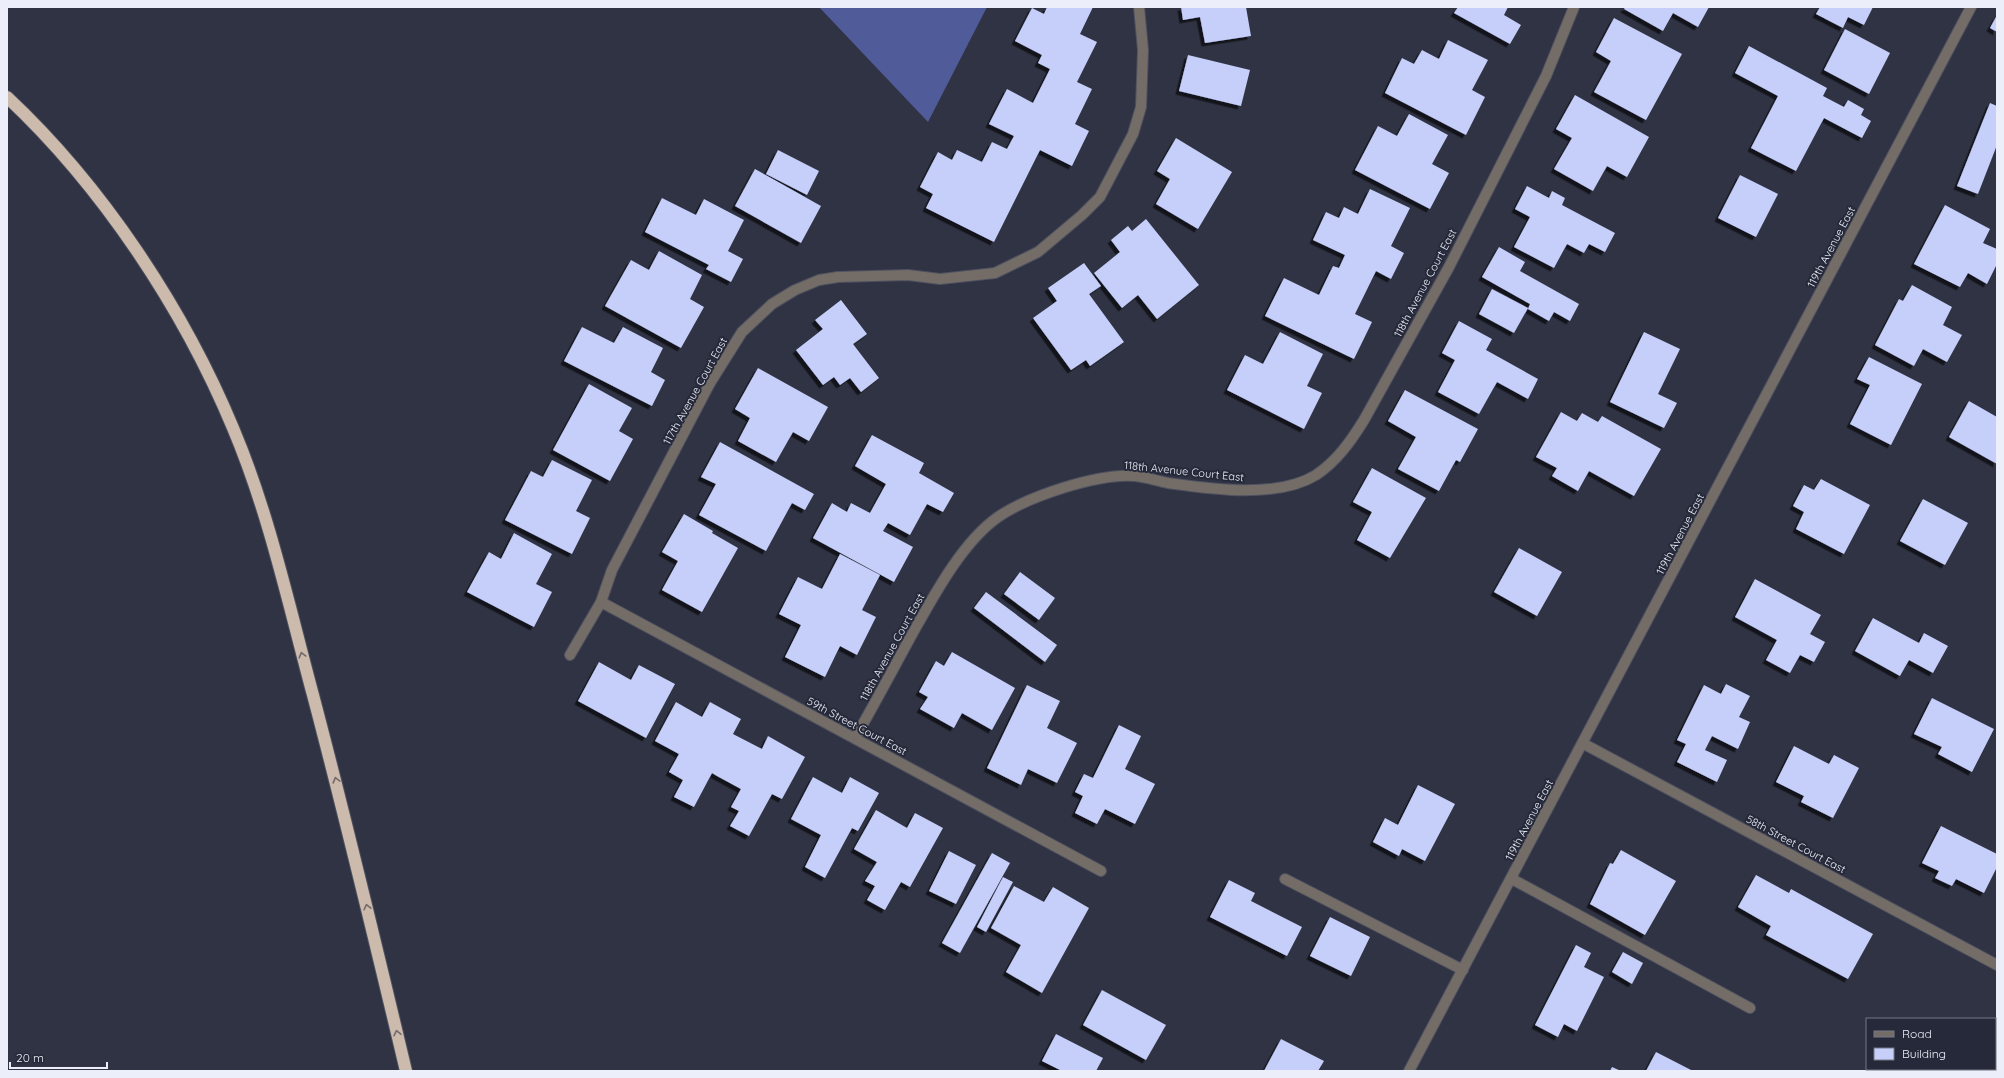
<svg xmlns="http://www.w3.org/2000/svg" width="2004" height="1078" viewBox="0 0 2004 1078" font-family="Quicksand,sans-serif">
	<defs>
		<filter id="shadow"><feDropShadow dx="-3.5" dy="3.5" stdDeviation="0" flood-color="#0009"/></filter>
	</defs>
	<rect width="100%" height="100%" fill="#303343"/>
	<path fill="#505b9a" d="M819,7H987L928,122Z"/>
	<g fill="#c5cffa" filter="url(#shadow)">
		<path d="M1047,7H1093L1080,34L1097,42L1077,82L1092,89L1075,124L1089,131L1072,166L1040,150L994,242L926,208L933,194L920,187L938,152L952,160L957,150L982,162L992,142L1007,149L1014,136L989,124L1007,89L1033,103L1050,69L1038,63L1042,55L1015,41L1032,8L1044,14Z"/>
		<path d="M1181,7H1246L1251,36L1205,43L1200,17L1183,20Z"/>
		<path d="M1458,7H1508L1504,15L1521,25L1510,44L1454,13Z"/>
		<path d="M1625,7H1709L1698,27L1673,13L1663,31L1624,9Z"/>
		<path d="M1820,7H1873L1864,25L1848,17L1843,28L1816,14Z"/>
		<path d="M1997,15V32L1990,28Z"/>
		<path d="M1614,18L1682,54L1646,120L1594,92L1611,61L1596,52Z"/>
		<path d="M1845,29L1890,53L1869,94L1824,70Z"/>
		<path d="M1448,40L1488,60L1472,90L1485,97L1466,135L1385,93L1402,58L1414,64L1422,50L1439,59Z"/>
		<path d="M1749,46L1827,88L1823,96L1844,107L1848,100L1864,109L1861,115L1871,121L1862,138L1824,118L1796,171L1751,148L1778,96L1735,73Z"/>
		<path d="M1188,55L1250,70L1241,106L1179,91Z"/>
		<path d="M1575,95L1649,137L1627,177L1607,166L1593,191L1554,169L1572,138L1556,129Z"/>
		<path d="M1990,103L1997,106V145L1978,194L1957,186Z"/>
		<path d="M1409,114L1448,135L1432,164L1449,173L1430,209L1355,170L1378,126L1397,136Z"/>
		<path d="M1176,138L1232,172L1198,229L1156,204L1170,179L1157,171Z"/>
		<path d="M778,150L819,171L807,195L766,174Z"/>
		<path d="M755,169L821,206L801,243L735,206Z"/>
		<path d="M1740,175L1778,194L1756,237L1718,218Z"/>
		<path d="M1527,186L1549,198L1552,191L1565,198L1562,205L1615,233L1605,252L1589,244L1584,253L1567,244L1554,268L1514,247L1530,217L1515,209Z"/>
		<path d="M1370,189L1410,208L1391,246L1404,253L1391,279L1376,271L1355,314L1372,322L1354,359L1265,316L1284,278L1319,295L1333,266L1339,268L1345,255L1313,240L1326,212L1339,218L1344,207L1358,214Z"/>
		<path d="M662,198L696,215L704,199L744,220L728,251L743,259L731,282L706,269L709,265L645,232Z"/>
		<path d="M1945,205L1990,229L1983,243L1997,249V264L1987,284L1968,273L1960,287L1914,264Z"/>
		<path d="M1146,219L1199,285L1157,319L1138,295L1122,308L1094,273L1120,252L1111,240L1128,226L1132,231Z"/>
		<path d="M1499,247L1525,262L1520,271L1579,304L1570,321L1554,312L1549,321L1528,309L1530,304L1482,277Z"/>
		<path d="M659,251L702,275L690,299L704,307L681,348L605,306L631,260L649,270Z"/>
		<path d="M1084,263L1101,286L1089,294L1124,342L1090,366L1086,360L1071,370L1033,318L1057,301L1048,288Z"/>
		<path d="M1912,285L1952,307L1943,325L1962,335L1947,362L1923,349L1914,366L1875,345L1899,299L1903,301Z"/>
		<path d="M1492,289L1528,308L1514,333L1479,314Z"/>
		<path d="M841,300L867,334L853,344L879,378L861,392L850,378L840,385L834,377L823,385L796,350L823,329L815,320Z"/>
		<path d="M1459,321L1492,339L1486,350L1538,379L1528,399L1497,382L1479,414L1438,392L1455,360L1442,353Z"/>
		<path d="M582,327L614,343L623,327L663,348L651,372L665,380L652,406L564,361Z"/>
		<path d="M1280,332L1323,354L1307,386L1322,393L1304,429L1227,390L1245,355L1263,364Z"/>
		<path d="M1644,332L1680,349L1658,394L1677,403L1664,428L1610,402Z"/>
		<path d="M1869,357L1922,384L1891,445L1850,424L1870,385L1857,379Z"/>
		<path d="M758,368L828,407L809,441L793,432L776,462L738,441L750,418L735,409Z"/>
		<path d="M589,384L632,408L619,431L633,439L610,481L553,450Z"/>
		<path d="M1405,390L1478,429L1460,462L1456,460L1439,491L1398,469L1416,437L1388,421Z"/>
		<path d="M1969,401L1997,417V464L1949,437Z"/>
		<path d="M1561,412L1577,421L1582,413L1598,422L1602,416L1661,449L1634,496L1589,471L1578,491L1552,476L1557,468L1536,457Z"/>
		<path d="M872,435L924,463L919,473L954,493L943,512L927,504L910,535L888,523L883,531L913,547L894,582L813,538L832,503L847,512L851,503L870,513L886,484L855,466Z"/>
		<path d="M720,442L814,494L805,510L792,503L766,551L699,515L716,484L701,477Z"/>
		<path d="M552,460L592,480L576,511L590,518L572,554L505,520L531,471L543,477Z"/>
		<path d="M1372,468L1426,498L1390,558L1357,540L1372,512L1353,502Z"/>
		<path d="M1821,479L1870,505L1844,554L1796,529L1804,512L1793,506L1804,485L1814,490Z"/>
		<path d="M1923,499L1968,523L1945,565L1900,541Z"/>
		<path d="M684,514L713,531L712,533L738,548L702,612L662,590L678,561L662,552Z"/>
		<path d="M514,533L552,554L536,584L552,592L534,627L467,592L489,552L501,559Z"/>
		<path d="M1519,548L1562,572L1537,616L1494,592Z"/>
		<path d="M840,554L880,575L862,610L876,617L857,655L840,646L825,677L785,657L801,625L779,614L798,577L822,589Z"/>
		<path d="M1020,572L1055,598L1039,620L1004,594Z"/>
		<path d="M1755,579L1821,615L1810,634L1825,642L1814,662L1800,655L1790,673L1766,660L1777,640L1735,617Z"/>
		<path d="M986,592L1057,645L1045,662L974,608Z"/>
		<path d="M1873,618L1919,643L1924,633L1948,646L1933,673L1909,660L1900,676L1855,651Z"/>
		<path d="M952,652L1015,688L992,730L962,713L954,728L920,709L928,697L919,692L936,661L944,666Z"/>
		<path d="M599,662L631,680L639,665L675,684L646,738L578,701Z"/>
		<path d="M1726,684L1750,696L1739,717L1750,722L1738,749L1712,736L1705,750L1727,760L1717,782L1677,762L1686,744L1677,740L1704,685L1721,694Z"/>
		<path d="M1027,685L1060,701L1047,728L1077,743L1057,783L1028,769L1021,785L987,768Z"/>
		<path d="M1932,698L1994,729L1972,772L1938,754L1942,747L1914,734Z"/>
		<path d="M676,702L702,717L710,702L741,719L733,734L762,749L768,736L805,757L782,799L772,794L749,836L730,826L739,811L731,807L741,789L717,776L712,773L694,807L674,797L683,780L669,772L679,754L655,741Z"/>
		<path d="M1119,725L1141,736L1125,769L1155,784L1135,824L1105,809L1097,824L1075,813L1083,796L1075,792L1084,774L1093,778Z"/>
		<path d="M1794,746L1829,764L1834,755L1859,768L1833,818L1801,802L1804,796L1776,782Z"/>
		<path d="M813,777L842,793L850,777L879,793L858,831L852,828L825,878L805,867L821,835L791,819Z"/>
		<path d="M1418,785L1455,804L1425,861L1402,849L1399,856L1373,842L1385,818L1398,825Z"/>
		<path d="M876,810L907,828L915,813L943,828L910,887L901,882L885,910L867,900L875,886L865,881L877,862L854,849Z"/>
		<path d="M1941,826L1997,854V867L1984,893L1956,879L1952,886L1935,878L1939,871L1922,863Z"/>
		<path d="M1621,850L1676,881L1645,935L1590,904L1610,863L1613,864Z"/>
		<path d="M949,851L976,865L956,904L929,891Z"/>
		<path d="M992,853L1010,863L960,953L942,943Z"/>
		<path d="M1756,875L1789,893L1791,889L1873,934L1848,979L1766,935L1771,926L1738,907Z"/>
		<path d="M1003,877L1013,882L986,932L977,927Z"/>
		<path d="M1229,880L1255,893L1251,901L1302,927L1287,956L1210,917Z"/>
		<path d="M1014,886L1044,902L1053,887L1089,908L1042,993L1006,972L1021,945L991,928Z"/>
		<path d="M1330,917L1370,937L1351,976L1310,956Z"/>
		<path d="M1576,945L1591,953L1584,967L1604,977L1577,1031L1564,1024L1558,1037L1535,1025Z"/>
		<path d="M1623,952L1643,963L1632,984L1612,972Z"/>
		<path d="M1102,990L1166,1025L1146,1060L1083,1025Z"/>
		<path d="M1056,1034L1103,1058L1096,1071H1062L1042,1061Z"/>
		<path d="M1281,1039L1324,1061L1318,1071H1264Z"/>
		<path d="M1656,1052L1693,1071H1646Z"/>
		<path d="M1612,1067L1621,1071H1610Z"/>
	</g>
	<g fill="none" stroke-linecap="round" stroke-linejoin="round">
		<defs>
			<g id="service">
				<path d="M1285,879L1463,970"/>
				<path d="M1512,879L1750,1008"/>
			</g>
			<g id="minor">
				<path d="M601,602L1101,871"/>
				<path d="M570,655L601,602L612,570L710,383L742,332L772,304L795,290L819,280L838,277L908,275L940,279L995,273L1038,252L1082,215L1100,197L1133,134L1141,107L1143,50L1139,7"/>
				<path d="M855,738C874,705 892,671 910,638C932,599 961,543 998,517C1029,496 1098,473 1135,476C1146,477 1157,481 1168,483C1211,489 1277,499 1316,475C1337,461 1351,441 1364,420L1449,267L1546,76L1574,7"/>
				<path d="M1584,744L1997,965"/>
				<path d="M1409,1071L1971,7"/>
			</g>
			<path id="motorway" d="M7,97C102,186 183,308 233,428C269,513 289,606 313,695C346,820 376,945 406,1071"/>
		</defs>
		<use href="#service" stroke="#4e5160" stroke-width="12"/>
		<use href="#minor" stroke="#4e5160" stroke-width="12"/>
		<use href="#motorway" stroke="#4e5160" stroke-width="14"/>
		<use href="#service" stroke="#746d67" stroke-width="10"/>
		<use href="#minor" stroke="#746d67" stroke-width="10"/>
		<use href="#motorway" stroke="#ccbaac" stroke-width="12"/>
	</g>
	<defs><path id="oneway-chevron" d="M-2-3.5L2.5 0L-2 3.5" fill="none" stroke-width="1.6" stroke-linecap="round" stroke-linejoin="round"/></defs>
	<g stroke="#716a6d">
		<use href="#oneway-chevron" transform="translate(302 655) rotate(-105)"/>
		<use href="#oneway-chevron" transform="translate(336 780) rotate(-105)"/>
		<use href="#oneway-chevron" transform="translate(367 907) rotate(-103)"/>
		<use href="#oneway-chevron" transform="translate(397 1033) rotate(-103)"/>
	</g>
	<g text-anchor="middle" stroke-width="4" stroke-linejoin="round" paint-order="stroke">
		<g font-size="11" fill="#eceff9" stroke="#262939">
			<text transform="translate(1831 247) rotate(-62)" y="4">119th Avenue East</text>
			<text transform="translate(1425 283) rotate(-62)" y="4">118th Avenue Court East</text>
			<text transform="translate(695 391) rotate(-61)" y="4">117th Avenue Court East</text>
			<text transform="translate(1184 471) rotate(6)" y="4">118th Avenue Court East</text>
			<text transform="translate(1680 534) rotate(-62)" y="4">119th Avenue East</text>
			<text transform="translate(892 647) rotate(-61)" y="4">118th Avenue Court East</text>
			<text transform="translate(857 726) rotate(28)" y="4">59th Street Court East</text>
			<text transform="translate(1529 820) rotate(-62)" y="4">119th Avenue East</text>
			<text transform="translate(1796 844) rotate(28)" y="4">58th Street Court East</text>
		</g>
	</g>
	<rect width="2004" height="1078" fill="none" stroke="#eceff9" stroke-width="16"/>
	<rect x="1866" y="1018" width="130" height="52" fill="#262939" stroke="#757886"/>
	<rect x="1874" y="1031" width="20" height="6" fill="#746d67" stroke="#757886"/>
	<text x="1902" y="1038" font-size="12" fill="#eceff9">Road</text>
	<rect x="1874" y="1048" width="20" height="12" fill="#c5cffa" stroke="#757886"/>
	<text x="1902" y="1058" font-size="12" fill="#eceff9">Building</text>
	<path d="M10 1062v6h97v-6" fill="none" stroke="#eceff9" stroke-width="2"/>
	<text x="16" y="1062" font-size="12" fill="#eceff9" stroke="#262939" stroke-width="3" paint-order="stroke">20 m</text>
</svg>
